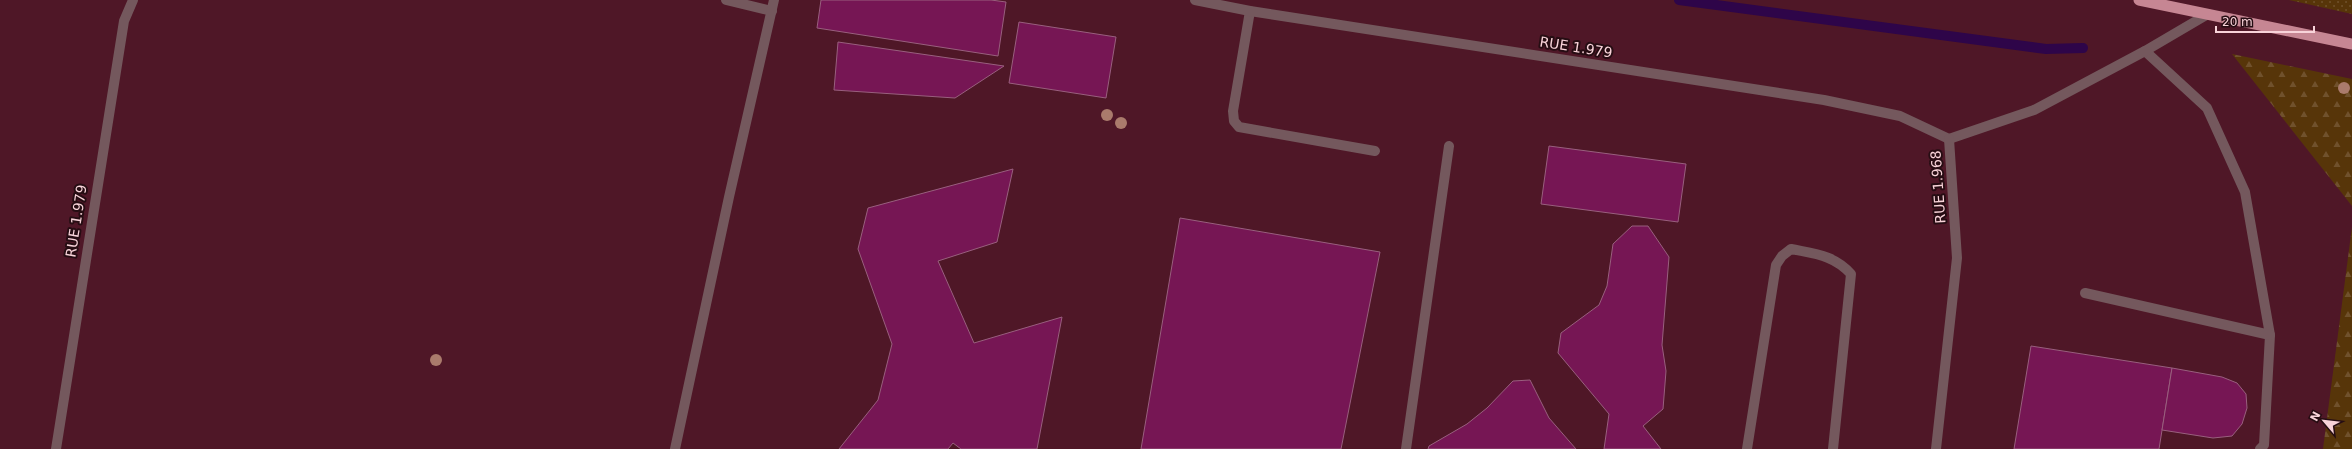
<svg xmlns="http://www.w3.org/2000/svg" width="2352" height="449" viewBox="0 0 2352 449" font-family="'DejaVu Sans',sans-serif">
	<defs>
		<pattern id="forest-firs" width="22" height="20" patternUnits="userSpaceOnUse"><rect width="22" height="20" fill="#573509"/><path d="M5 1l3.5 6h-7zM16 11l3.5 6h-7z" fill="#70512c"/></pattern>
		<pattern id="garden-dots" width="8" height="8" patternUnits="userSpaceOnUse"><rect width="8" height="8" fill="#573509"/><path d="M2 2h.1M6 6h.1" fill="none" stroke="#70512c" stroke-width="1.8" stroke-linecap="round"/></pattern>
	</defs>
	<rect width="100%" height="100%" fill="#4f1727"/>
	<g fill="url(#forest-firs)">
		<path d="M2232,54L2352,79V206Z"/>
		<path d="M2352,227V449H2323Z"/>
	</g>
	<path fill="url(#garden-dots)" d="M2289,0H2352V14Z"/>
	<g fill="none" stroke-linecap="round" stroke-linejoin="round">
		<path stroke="#2e0549" stroke-width="10" d="M1679,0L2046,49L2083,48"/>
	</g>
	<g fill="#761654" stroke="#995f7e">
		<path d="M821,0H991L1006,2L998,56L817,28Z"/>
		<path d="M1019,22L1116,37L1106,98L1009,83Z"/>
		<path d="M838,42L1004,66L955,98L834,90Z"/>
		<path d="M1549,146L1686,164L1678,222L1541,204Z"/>
		<path d="M1013,169L997,242L938,261L974,343L1062,317L1037,449H961L953,443L948,449H839L878,400L892,344L858,249L868,208Z"/>
		<path d="M1180,218L1380,252L1341,449H1141Z"/>
		<path d="M1632,226H1648L1669,257L1662,345L1666,371L1663,409L1643,426L1661,449H1604L1609,414L1558,353L1561,333L1599,305L1607,286L1613,244Z"/>
		<path d="M2031,346L2172,368L2159,449H2014Z"/>
		<path d="M2172,368L2222,377L2237,383L2246,394L2247,408L2242,424L2232,436L2213,438L2162,430Z"/>
		<path d="M1530,380L1549,418L1576,449H1428L1429,446L1467,424L1487,408L1513,381Z"/>
	</g>
	<g fill="none" stroke-linecap="round" stroke-linejoin="round">
		<g stroke="#74585d" stroke-width="10">
			<path d="M1250,11L1233,111L1234,121L1239,127L1375,151"/>
			<path d="M2145,51L2207,108L2245,192L2270,335L2264,445L2260,449"/>
			<path d="M2085,293L2270,335"/>
			<path d="M1406,449L1449,146"/>
			<path d="M1747,449L1776,265L1782,256L1791,249C1815,254 1834,255 1851,274L1833,449"/>
		</g>
		<g stroke="#74585d" stroke-width="10">
			<path d="M726,0L772,11"/>
			<path d="M1195,0L1250,11L1824,100L1900,116L1949,139"/>
			<path d="M1949,139L2034,110L2145,51L2208,14"/>
			<path d="M56,449L124,21L133,0"/>
			<path d="M675,449L729,197L774,0"/>
			<path d="M1936,449L1957,258L1949,139"/>
		</g>
		<path stroke="#c68693" stroke-width="11" d="M2139,0L2352,44"/>
	</g>
	<g fill="#aa7b6c">
		<circle cx="2344" cy="88" r="6"/>
		<circle cx="1107" cy="115" r="6"/>
		<circle cx="1121" cy="123" r="6"/>
		<circle cx="436" cy="360" r="6"/>
	</g>
	<g text-anchor="middle" stroke-width="4" stroke-linejoin="round" paint-order="stroke">
		<g font-size="14" fill="#f8d3d9" stroke="#260d13">
			<text transform="translate(1576 47) rotate(9)" y="5">RUE 1.979</text>
			<text transform="translate(1938 187) rotate(-94)" y="5">RUE 1.968</text>
			<text transform="translate(76 221) rotate(-81)" y="5">RUE 1.979</text>
		</g>
	</g>
	<g transform="translate(2324 421) rotate(298)" stroke="#260d13" stroke-width="3" paint-order="stroke">
	<path d="M0-3L7 15L0 10L-7 15Z" fill="#f8d3d9"/>
	<text y="-6" font-size="11" font-weight="bold" text-anchor="middle" fill="#f8d3d9">N</text>
	</g>
	<path d="M2216 26v6h98v-6" fill="none" stroke="#f8d3d9" stroke-width="2"/>
	<text x="2222" y="26" font-size="12" fill="#f8d3d9" stroke="#260d13" stroke-width="3" paint-order="stroke">20 m</text>
</svg>
